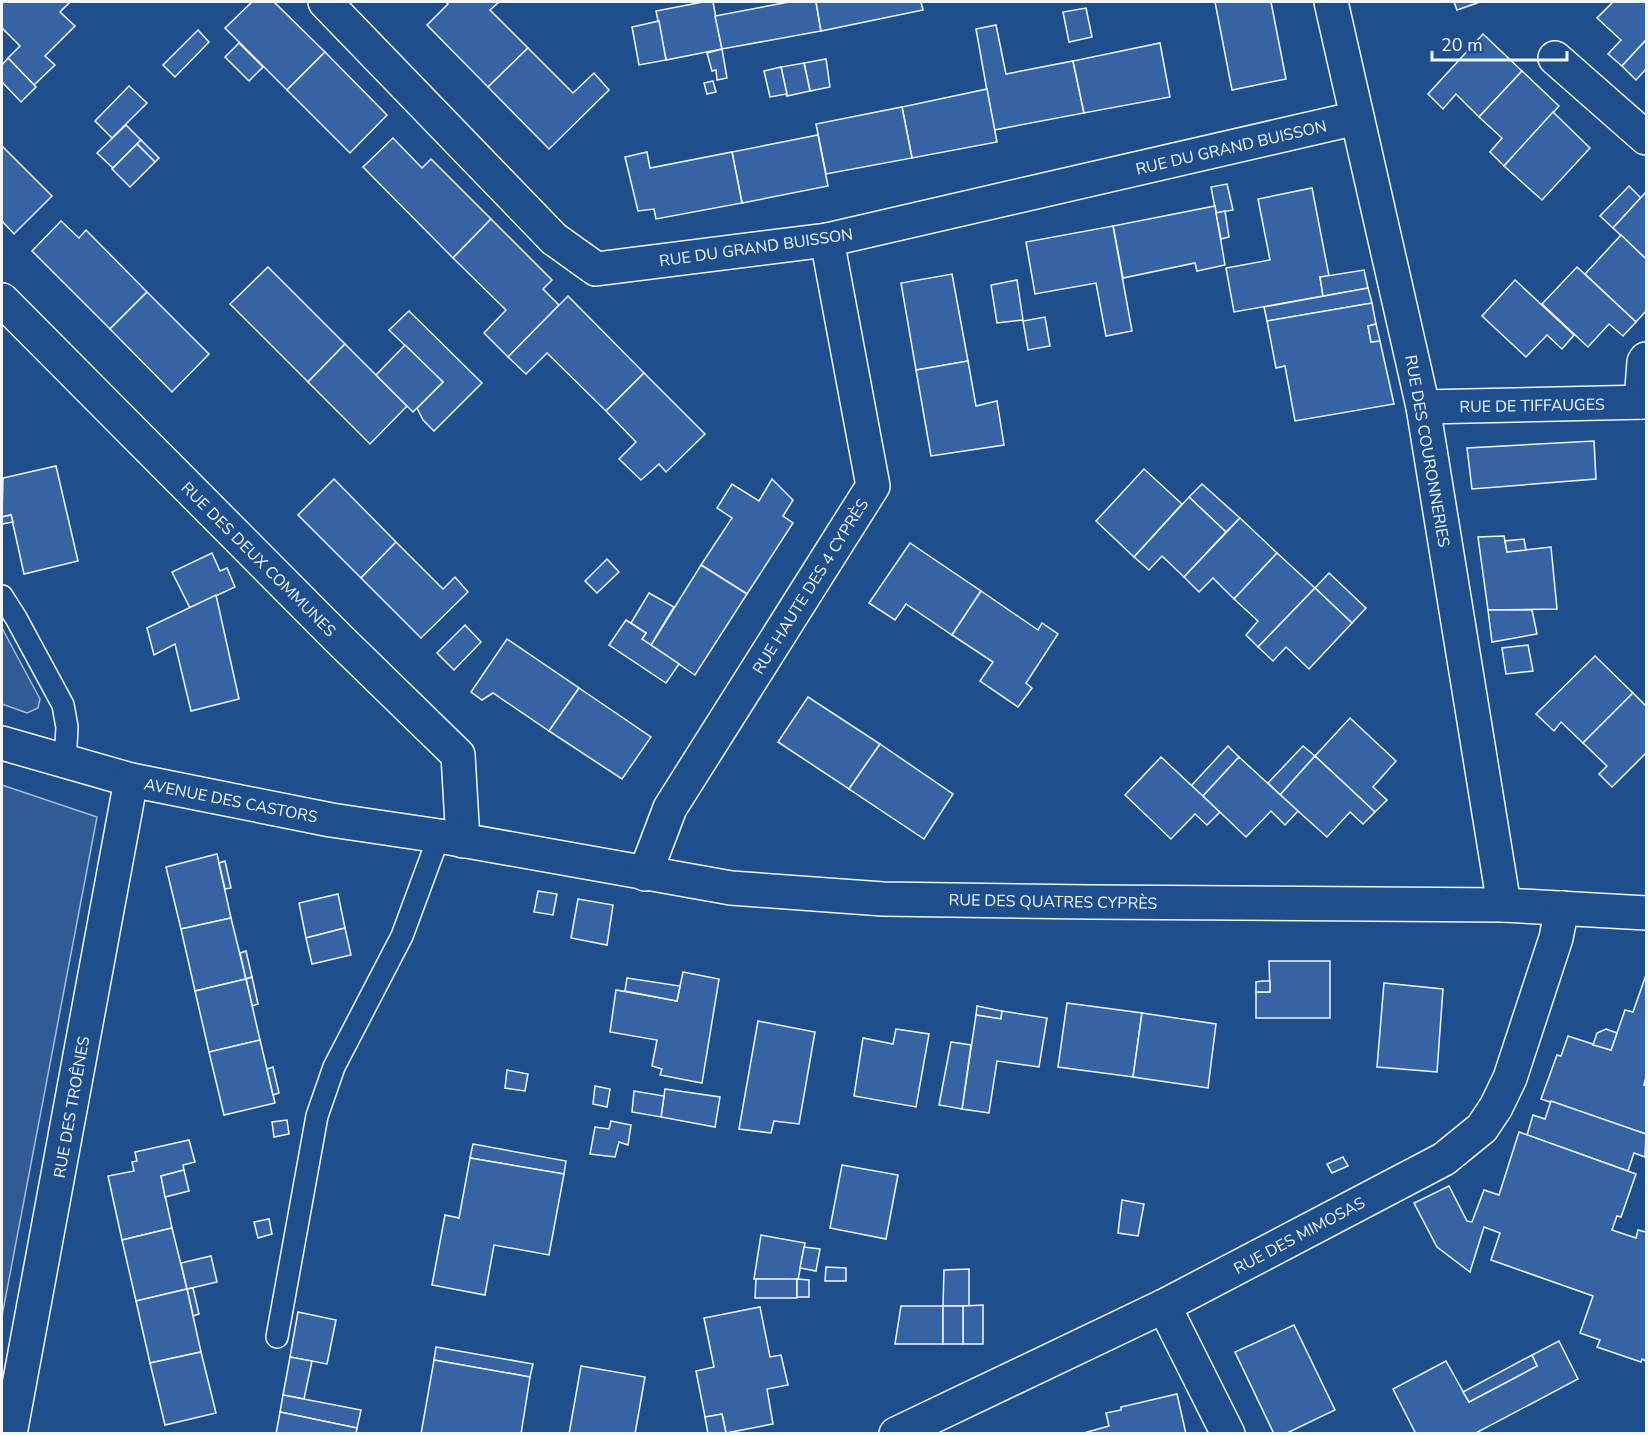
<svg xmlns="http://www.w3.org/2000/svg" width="1648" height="1435" viewBox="0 0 1648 1435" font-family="'Nunito Sans',sans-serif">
	<rect width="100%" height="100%" fill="#1f4e8c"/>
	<g fill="#305b95" stroke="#a8bbd7" stroke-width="1.5">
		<path d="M2,628L40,699L38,708L27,713L2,704Z"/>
		<path d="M2,785L97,817L2,1316Z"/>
	</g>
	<g fill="#3563a3" stroke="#f2f6ff" stroke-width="1.5">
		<path d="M2,2H70L60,12L75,26L45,56L55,65L34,85L8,58L20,46L2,28Z"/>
		<path d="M252,2H274L325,52L287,90L225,28Z"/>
		<path d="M446,2H499L490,10L528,48L488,87L427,25L448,4Z"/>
		<path d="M703,2H713L722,49L666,60L656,11Z"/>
		<path d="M789,2H816L821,31L722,49L715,16Z"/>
		<path d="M816,2H921L923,10L821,31Z"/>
		<path d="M1215,2H1271L1286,79L1232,90Z"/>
		<path d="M1454,2H1480L1457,10Z"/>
		<path d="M1613,2H1646V40L1622,66L1608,54L1621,40L1597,18Z"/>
		<path d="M1086,8L1092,37L1069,42L1063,12Z"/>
		<path d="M659,21L666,60L639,65L632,27Z"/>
		<path d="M996,25L1006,74L1073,61L1084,113L994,130L976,29Z"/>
		<path d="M198,30L209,42L175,77L163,65Z"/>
		<path d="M1483,34L1522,71L1479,117L1456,94L1443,109L1428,94Z"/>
		<path d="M1646,40V69L1636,80L1622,66Z"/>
		<path d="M239,43L263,67L249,81L225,57Z"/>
		<path d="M1160,43L1170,97L1084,113L1073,61Z"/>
		<path d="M528,48L573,93L594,73L609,90L549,149L488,87Z"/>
		<path d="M722,49L727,78L717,80L716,70L712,71L707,53Z"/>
		<path d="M325,52L387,115L350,153L287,90Z"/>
		<path d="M8,58L36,87L21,102L2,82V65Z"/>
		<path d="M826,59L830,87L810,91L804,63Z"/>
		<path d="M804,63L810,91L787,96L781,67Z"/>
		<path d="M781,67L787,94L770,97L764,71Z"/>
		<path d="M1522,71L1559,106L1504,166L1490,152L1502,138L1479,117Z"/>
		<path d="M713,81L716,92L707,94L704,83Z"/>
		<path d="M129,86L147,103L112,138L95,121Z"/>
		<path d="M987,89L997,142L912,158L902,107Z"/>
		<path d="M902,107L912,158L826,174L816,124Z"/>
		<path d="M1553,112L1590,148L1542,200L1504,166Z"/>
		<path d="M126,125L141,140L113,168L97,153Z"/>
		<path d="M818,135L828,186L742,203L732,152Z"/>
		<path d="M393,138L422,168L431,159L491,219L453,258L363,167Z"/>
		<path d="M141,140L159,158L155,162L137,144Z"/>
		<path d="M137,144L155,162L130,187L112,169Z"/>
		<path d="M2,146L52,196L14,234L2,221Z"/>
		<path d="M647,152L650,168L732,152L742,203L656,219L654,209L638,211L625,157Z"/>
		<path d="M1227,184L1233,210L1216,213L1211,187Z"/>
		<path d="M1629,186L1641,198L1613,228L1600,216Z"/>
		<path d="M1312,188L1329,276L1320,277L1323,296L1234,312L1226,268L1270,260L1258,199Z"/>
		<path d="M1646,192V259L1613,228Z"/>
		<path d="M1215,206L1225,265L1197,271L1195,263L1123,278L1113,226Z"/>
		<path d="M1225,211L1229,237L1221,239L1216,213Z"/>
		<path d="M491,219L552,280L543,289L559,305L508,357L484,333L506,310L453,258Z"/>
		<path d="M61,221L79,238L86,230L147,292L110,329L32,251Z"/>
		<path d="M1113,226L1132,331L1106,336L1096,283L1035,294L1026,242Z"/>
		<path d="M1621,235L1646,259V311L1636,322L1585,274Z"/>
		<path d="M268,267L345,344L308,382L230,304Z"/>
		<path d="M1577,267L1636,322L1623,336L1609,324L1588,347L1542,304Z"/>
		<path d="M1364,270L1368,288L1323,296L1320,277Z"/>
		<path d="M952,274L968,361L916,370L901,283Z"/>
		<path d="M1017,280L1023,320L997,323L991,285Z"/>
		<path d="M1515,280L1574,335L1562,349L1547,335L1526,357L1482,316Z"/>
		<path d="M1368,288L1372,303L1267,321L1264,307Z"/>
		<path d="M147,292L209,354L172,392L110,329Z"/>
		<path d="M568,296L644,373L606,411L547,353L526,374L508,357Z"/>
		<path d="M1372,303L1376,324L1368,326L1371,342L1380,341L1394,404L1295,421L1285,366L1276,368L1267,321Z"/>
		<path d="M409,311L482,383L434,431L423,420L417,408L443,382L389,330Z"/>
		<path d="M1045,317L1050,346L1028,350L1023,321Z"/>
		<path d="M1376,324L1380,341L1371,342L1368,326Z"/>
		<path d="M345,344L407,406L370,444L308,382Z"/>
		<path d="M405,345L443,382L413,412L376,375Z"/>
		<path d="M968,361L976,406L997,401L1004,445L931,456L916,370Z"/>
		<path d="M644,373L705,434L666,472L659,464L641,480L619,459L636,442L606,411Z"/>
		<path d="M1594,441L1596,479L1472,489L1467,448Z"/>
		<path d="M56,466L78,561L24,574L11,515L2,517L3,478Z"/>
		<path d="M1144,469L1182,504L1134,557L1096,521Z"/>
		<path d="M334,479L396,542L361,578L298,515Z"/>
		<path d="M772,479L793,500L783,516L793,523L747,594L701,565L732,518L717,508L732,484L759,501Z"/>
		<path d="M1202,484L1240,518L1226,532L1189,497Z"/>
		<path d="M1189,497L1226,532L1184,577L1162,556L1149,570L1134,557Z"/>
		<path d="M11,515L13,522L2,524V517Z"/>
		<path d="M1240,518L1277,553L1234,599L1213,578L1199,592L1184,577Z"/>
		<path d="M1504,536L1507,552L1551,547L1557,609L1488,610L1478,537Z"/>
		<path d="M1524,539L1526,550L1507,552L1505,541Z"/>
		<path d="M396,542L443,589L455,577L468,592L421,638L361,578Z"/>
		<path d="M910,543L981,591L952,635L906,604L895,620L869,603Z"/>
		<path d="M212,553L220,571L227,568L235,587L190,608L172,572Z"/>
		<path d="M1277,553L1315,588L1258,647L1246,635L1258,621L1234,599Z"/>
		<path d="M607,559L619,572L597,593L585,581Z"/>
		<path d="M701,565L747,594L695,675L651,645Z"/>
		<path d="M1329,573L1366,608L1352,623L1315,588Z"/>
		<path d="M1315,588L1352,623L1309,669L1286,647L1273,661L1258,647Z"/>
		<path d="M981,591L1038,630L1042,623L1058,634L1026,683L1032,688L1018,707L980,681L993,662L952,635Z"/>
		<path d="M649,593L674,607L651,645L642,639L646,633L631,623Z"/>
		<path d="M216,595L239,699L191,711L175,644L154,655L147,628Z"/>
		<path d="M1488,610H1532L1537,634L1492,642Z"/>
		<path d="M626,620L646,633L642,639L679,664L666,683L609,645Z"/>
		<path d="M465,625L481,642L454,670L437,653Z"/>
		<path d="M507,639L579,688L549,731L493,693L482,700L471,692Z"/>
		<path d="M1528,645L1533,671L1506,674L1502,648Z"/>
		<path d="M1595,656L1633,693L1583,743L1561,722L1554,731L1536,714Z"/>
		<path d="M579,688L651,737L622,779L549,731Z"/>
		<path d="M1633,693L1646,706V753L1612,787L1599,774L1607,766L1583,743Z"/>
		<path d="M808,697L880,744L849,789L778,742Z"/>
		<path d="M1350,718L1396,761L1373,787L1387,800L1375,812L1315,756Z"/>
		<path d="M880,744L953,794L924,839L849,789Z"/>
		<path d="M1228,746L1239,757L1203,796L1191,786Z"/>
		<path d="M1303,746L1315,756L1280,795L1268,783Z"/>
		<path d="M1315,756L1375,812L1363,824L1350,812L1327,837L1280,795Z"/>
		<path d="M1161,757L1220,812L1207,825L1195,814L1171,839L1125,795Z"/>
		<path d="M1239,757L1298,811L1285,825L1271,811L1246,837L1203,796Z"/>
		<path d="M217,854L231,918L181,929L166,867Z"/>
		<path d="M225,861L231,888L225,889L219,863Z"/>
		<path d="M538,891L557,894L553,915L534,912Z"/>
		<path d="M338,894L345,928L306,938L299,903Z"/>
		<path d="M578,899L613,905L607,945L571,938Z"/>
		<path d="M231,918L246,979L195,991L181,929Z"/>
		<path d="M345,928L351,955L312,964L306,938Z"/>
		<path d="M246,951L252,977L246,979L240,953Z"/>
		<path d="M1269,961H1330V1018H1256V992H1270Z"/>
		<path d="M683,972L719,979L702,1083L660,1075L662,1069L652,1066L657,1040L610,1032L616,990L677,1001Z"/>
		<path d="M1646,975V1077L1644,1085L1646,1086V1134L1541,1099L1557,1055L1561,1056L1568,1036L1611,1050L1625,1010L1633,1012Z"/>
		<path d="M252,977L258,1004L252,1006L246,979Z"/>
		<path d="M627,978L680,986L677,1001L625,991Z"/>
		<path d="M246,979L260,1040L209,1052L195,991Z"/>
		<path d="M1262,981H1270V992H1256V982Z"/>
		<path d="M1384,983L1443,989L1437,1072L1377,1067Z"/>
		<path d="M1067,1003L1142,1013L1133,1077L1058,1067Z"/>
		<path d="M977,1006L1002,1011L1001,1019L976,1015Z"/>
		<path d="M1002,1011L1047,1018L1039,1067L997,1061L989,1113L962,1109L976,1015L1001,1019Z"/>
		<path d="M1142,1013L1216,1024L1208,1088L1133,1077Z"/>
		<path d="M758,1021L815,1032L799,1124L774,1121L771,1133L739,1129Z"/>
		<path d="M896,1029L929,1034L916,1107L854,1096L863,1038L893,1044Z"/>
		<path d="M1606,1029L1617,1033L1611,1050L1593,1045L1597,1033Z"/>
		<path d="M260,1040L275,1103L224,1115L209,1052Z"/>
		<path d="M951,1042L971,1045L962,1109L939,1105Z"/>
		<path d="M273,1067L279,1093L273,1095L267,1069Z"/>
		<path d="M507,1070L528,1074L525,1091L505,1088Z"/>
		<path d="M595,1086L610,1089L607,1107L593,1104Z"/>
		<path d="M665,1089L720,1097L715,1127L661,1117Z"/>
		<path d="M634,1091L664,1096L661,1117L632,1112Z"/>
		<path d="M1551,1101L1646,1134L1645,1157L1634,1153L1628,1171L1527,1135L1533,1115L1545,1119Z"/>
		<path d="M287,1120L289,1134L274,1137L272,1122Z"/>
		<path d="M611,1121L631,1125L628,1145L619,1142L615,1157L590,1154L595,1127L609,1129Z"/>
		<path d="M1519,1132L1636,1174L1621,1217L1617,1216L1612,1230L1636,1238L1638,1230L1646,1232V1361L1642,1359L1641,1362L1597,1347L1600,1340L1580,1333L1593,1296L1491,1260L1500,1233L1484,1227L1470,1272L1437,1247L1414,1203L1449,1186L1467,1221L1472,1222L1484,1190L1499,1195Z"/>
		<path d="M189,1140L195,1162L183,1165L184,1170L161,1176L172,1228L122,1240L108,1176L134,1171L132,1162L137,1161L135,1152Z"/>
		<path d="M473,1144L566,1161L564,1174L470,1158Z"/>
		<path d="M1343,1157L1348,1166L1332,1173L1327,1164Z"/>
		<path d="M470,1158L564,1174L549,1255L494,1245L485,1295L432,1285L445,1215L459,1218Z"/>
		<path d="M842,1165L898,1175L886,1239L830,1228Z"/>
		<path d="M184,1170L189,1191L165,1197L161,1176Z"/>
		<path d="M1122,1200L1144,1204L1138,1236L1118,1233Z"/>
		<path d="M269,1219L272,1234L258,1238L254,1222Z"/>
		<path d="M172,1228L187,1289L136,1301L122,1240Z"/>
		<path d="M761,1235L805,1243L798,1280L754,1279Z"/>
		<path d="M804,1247L820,1249L816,1271L800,1268Z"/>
		<path d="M211,1256L217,1282L187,1289L181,1263Z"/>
		<path d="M826,1267L846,1268V1281H825Z"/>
		<path d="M969,1269V1306H943L944,1270Z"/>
		<path d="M756,1279H797V1298H755Z"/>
		<path d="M797,1279L809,1280V1297H797Z"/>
		<path d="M193,1288L199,1314L193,1316L187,1289Z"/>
		<path d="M187,1289L201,1352L150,1363L136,1301Z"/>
		<path d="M983,1305V1344H963V1306Z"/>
		<path d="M901,1306H943V1344H895Z"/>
		<rect x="943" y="1306" width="20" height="38"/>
		<path d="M760,1307L770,1357L781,1355L788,1385L767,1389L773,1424L726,1433L722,1414L705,1417L696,1371L714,1367L704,1318Z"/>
		<path d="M298,1312L336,1320L327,1364L290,1357Z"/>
		<path d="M1294,1325L1335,1410L1285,1434H1274L1235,1352Z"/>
		<path d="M1559,1341L1578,1379L1474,1434H1416L1393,1389L1446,1361L1469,1402L1537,1366L1532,1355Z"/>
		<path d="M436,1347L533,1364L530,1377L434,1360Z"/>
		<path d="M201,1352L216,1413L165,1425L150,1363Z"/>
		<path d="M1532,1355L1537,1366L1469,1402L1463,1392Z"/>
		<path d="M290,1357L312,1361L304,1399L283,1395Z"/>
		<path d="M434,1360L530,1377L521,1434H421Z"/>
		<path d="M581,1366L645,1377L635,1434H569Z"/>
		<path d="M1177,1394L1186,1434H1080L1109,1426L1106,1413L1121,1410V1407Z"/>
		<path d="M283,1395L361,1410L357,1428L280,1412Z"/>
		<path d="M280,1412L357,1428L356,1434H276Z"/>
		<path d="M722,1414L726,1433L708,1434L705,1417Z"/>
	</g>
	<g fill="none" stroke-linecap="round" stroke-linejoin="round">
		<defs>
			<g id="service">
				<path d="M2,596L16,618L63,705L67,727L65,763"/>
				<path d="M277,1337L317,1116L334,1067L402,936L439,836"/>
			</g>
			<g id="minor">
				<path d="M325,2L554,239L596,269L827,240L1357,118"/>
				<path d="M1331,2L1423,407L1504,905"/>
				<path d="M1555,58L1646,138"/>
				<path d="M2,300L338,638L458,755L463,841"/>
				<path d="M1641,402L1644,362L1646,359"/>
				<path d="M1423,407L1646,402"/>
				<path d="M2,743L131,780L331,820L439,836L731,888L883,899L1090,902L1504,905L1646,913"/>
				<path d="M645,874L670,808L873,486L827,240"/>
				<path d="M1164,1306L1228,1434"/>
				<path d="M10,1434L131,780"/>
				<path d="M896,1434L1164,1306L1444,1159L1482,1128L1496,1107L1510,1078L1556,938L1562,908"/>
			</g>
		</defs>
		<use href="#service" stroke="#f2f6ff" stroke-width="24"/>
		<use href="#minor" stroke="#f2f6ff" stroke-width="36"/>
		<use href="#service" stroke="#1f4e8c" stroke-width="21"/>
		<use href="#minor" stroke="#1f4e8c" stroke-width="33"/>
	</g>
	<g text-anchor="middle" stroke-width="4.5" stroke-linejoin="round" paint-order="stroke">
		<g font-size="16" fill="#f2f6ff" stroke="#1f4e8c">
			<text transform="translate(1231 147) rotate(-13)" y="6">RUE DU GRAND BUISSON</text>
			<text transform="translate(756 247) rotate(-8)" y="6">RUE DU GRAND BUISSON</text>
			<text transform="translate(1532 405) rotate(-1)" y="6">RUE DE TIFFAUGES</text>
			<text transform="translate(1428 451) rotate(80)" y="6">RUE DES COURONNERIES</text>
			<text transform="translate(259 559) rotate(45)" y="6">RUE DES DEUX COMMUNES</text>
			<text transform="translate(810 586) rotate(-58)" y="6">RUE HAUTE DES 4 CYPRÈS</text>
			<text transform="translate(231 800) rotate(11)" y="6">AVENUE DES CASTORS</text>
			<text transform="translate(1053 901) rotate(1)" y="6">RUE DES QUATRES CYPRÈS</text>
			<text transform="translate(71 1107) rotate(-80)" y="6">RUE DES TROÊNES</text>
			<text transform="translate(1299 1235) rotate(-28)" y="6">RUE DES MIMOSAS</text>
		</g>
	</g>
	<rect width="1648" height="1435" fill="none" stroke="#f2f6ff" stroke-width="6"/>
	<path d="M1432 51v9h135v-9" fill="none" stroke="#f2f6ff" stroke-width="3"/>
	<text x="1441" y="51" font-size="18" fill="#f2f6ff" stroke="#1f4e8c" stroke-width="4.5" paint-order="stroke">20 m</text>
</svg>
